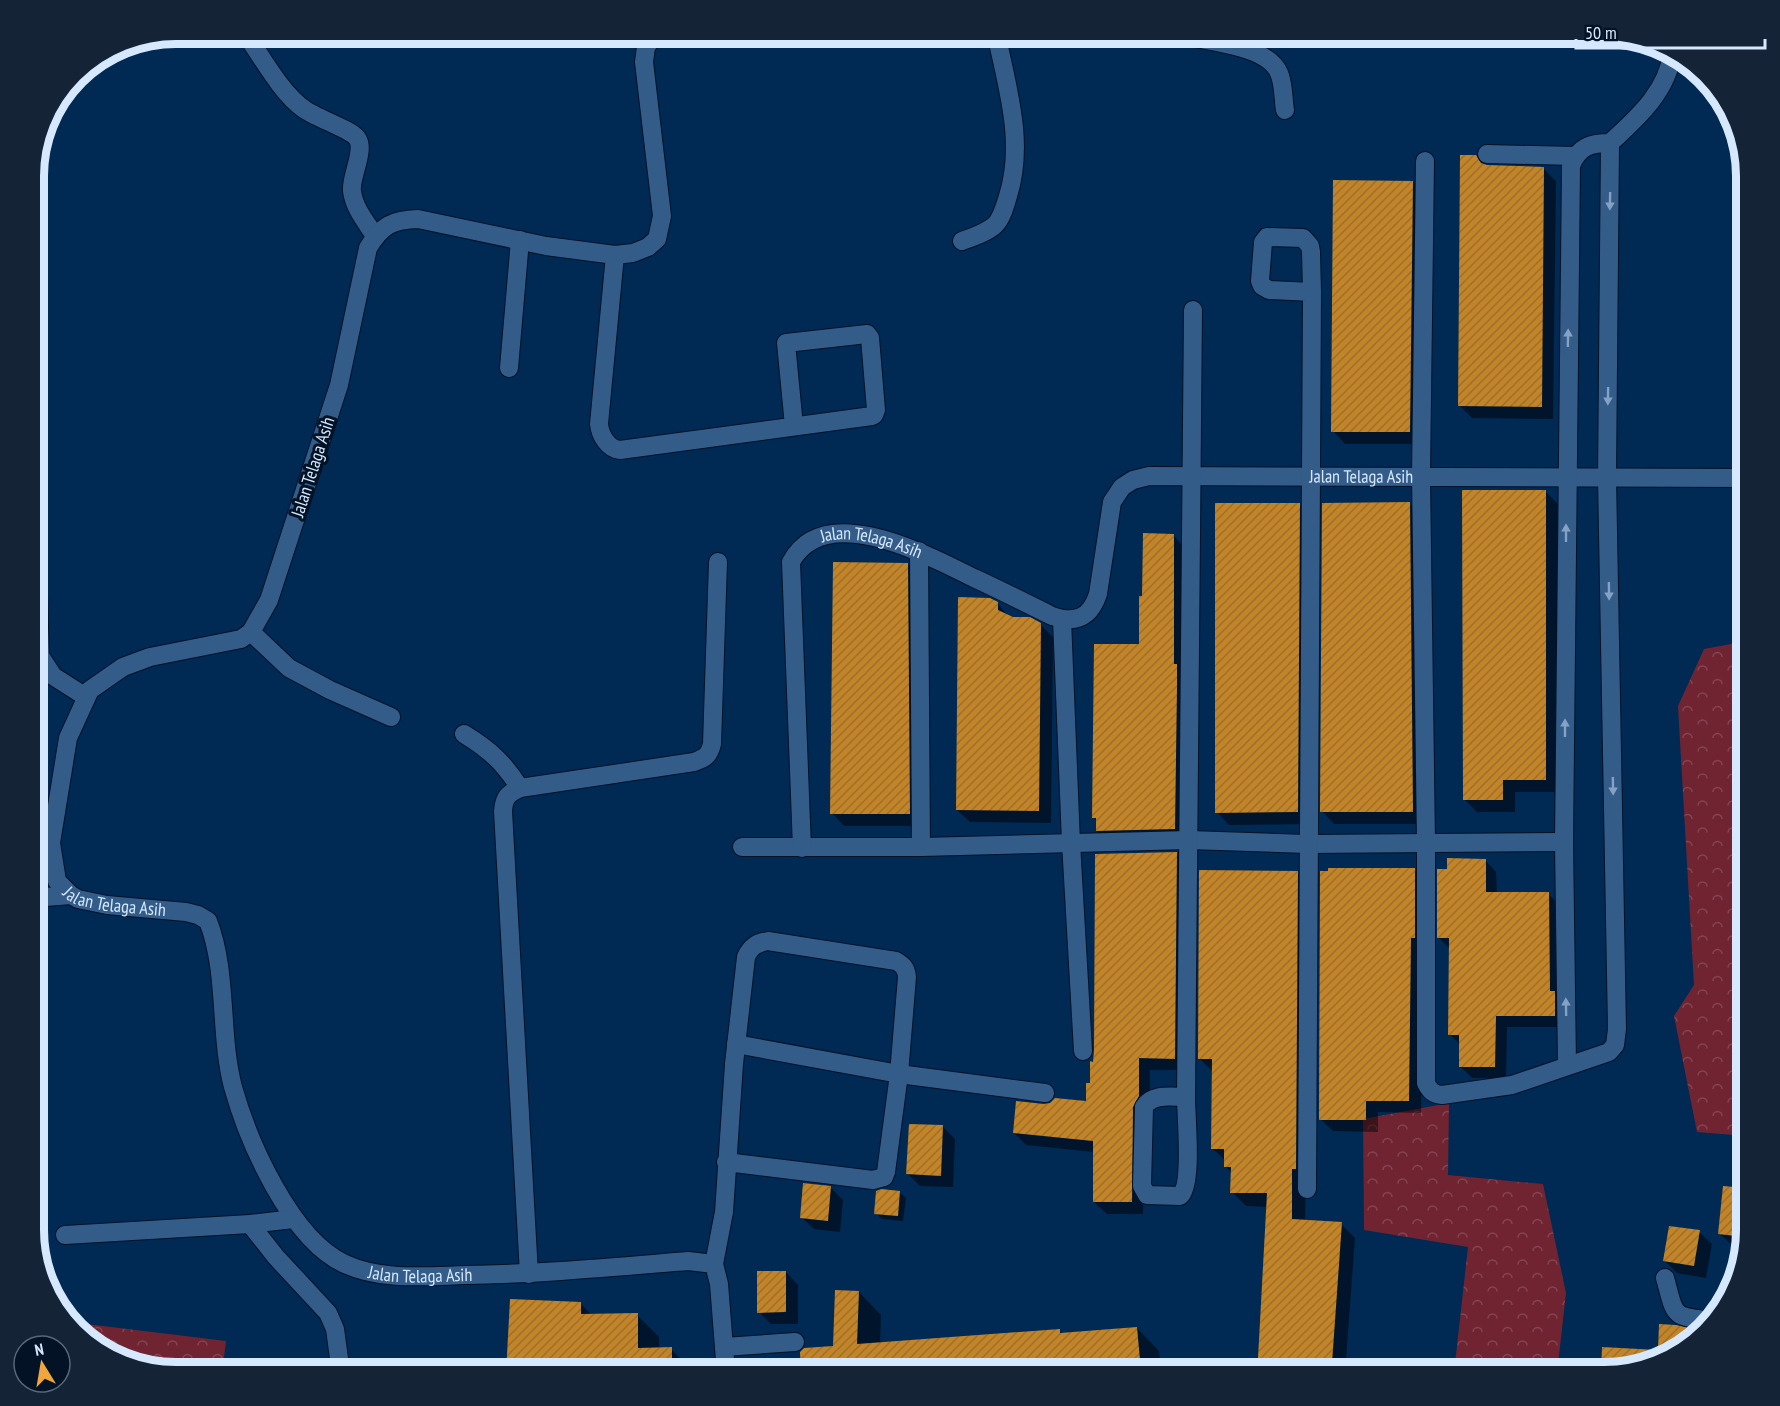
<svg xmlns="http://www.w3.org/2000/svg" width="1780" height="1406" viewBox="0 0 1780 1406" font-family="'PT Sans Narrow',sans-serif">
	<defs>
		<pattern id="forest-crowns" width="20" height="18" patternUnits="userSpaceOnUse" patternTransform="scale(1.5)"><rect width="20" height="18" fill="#702432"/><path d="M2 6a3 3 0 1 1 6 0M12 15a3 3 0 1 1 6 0" fill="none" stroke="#844451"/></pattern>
		<pattern id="building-hatch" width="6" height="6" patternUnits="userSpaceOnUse" patternTransform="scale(1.5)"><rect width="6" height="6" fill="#c28426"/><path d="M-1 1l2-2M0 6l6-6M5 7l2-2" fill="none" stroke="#9b7131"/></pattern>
	</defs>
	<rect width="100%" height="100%" fill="#002953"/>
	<g fill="url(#forest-crowns)">
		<path d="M1747,641V1136L1697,1132L1674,1016L1694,985L1678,706L1704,649Z"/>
		<path d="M1449,1103L1448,1175L1543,1184L1566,1293L1557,1373H1454L1468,1247L1364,1230L1363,1119Z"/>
		<path d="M70,1322L226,1341L222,1373H175L129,1365L82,1338Z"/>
	</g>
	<g fill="#0007">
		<path d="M1475,156L1485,166L1543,168L1556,181L1553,419L1472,418L1460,406Z"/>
		<path d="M1413,182L1425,195L1422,444H1345L1333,431Z"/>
		<path d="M1545,491L1558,504V792H1515V812H1477L1464,799Z"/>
		<path d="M1409,504L1422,516L1425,824H1334L1322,811Z"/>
		<path d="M1299,505L1311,517L1310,824L1229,825L1217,812Z"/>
		<path d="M1173,535L1185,548L1187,841L1109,843L1097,831V821L1094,818L1140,646L1144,597Z"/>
		<path d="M907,564L920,577L921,826H844L832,813Z"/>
		<path d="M997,603L1010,618L1040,624L1053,637L1051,823L970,822L957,810Z"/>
		<path d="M1176,853L1188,865L1187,1070H1150V1108L1144,1119L1143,1214H1107L1094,1202V1152L1026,1145L1014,1133L1044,1106L1088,1102L1095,1063Z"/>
		<path d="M1485,860L1496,872L1497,894H1548L1560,905L1566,1027H1507L1506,1078H1472L1461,1067V1045L1449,1034L1451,950L1439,938L1448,870Z"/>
		<path d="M1414,870L1427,882L1423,950L1421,1113L1378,1112V1132L1333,1131L1320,1119Z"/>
		<path d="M1297,872L1311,886L1305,1222L1341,1224L1355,1238L1345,1373L1274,1371L1260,1357L1268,1207L1246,1206L1232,1192V1173L1225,1166L1226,1161L1212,1148L1213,1072L1199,1058Z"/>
		<path d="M942,1126L955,1139L953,1187L920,1186L908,1174Z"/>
		<path d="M1725,1187L1747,1190V1231L1744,1247L1732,1245L1719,1233Z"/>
		<path d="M831,1188L843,1200L840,1232L814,1229L801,1217Z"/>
		<path d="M900,1193L906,1198L903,1221L882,1219L876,1213Z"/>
		<path d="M1699,1232L1712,1244L1706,1278L1677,1273L1665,1261Z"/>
		<path d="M786,1272L798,1285V1324H771L759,1312Z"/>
		<path d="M859,1292L881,1315L880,1344L1059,1330L1064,1335L1137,1328L1159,1351L1161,1373H803L834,1347Z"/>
		<path d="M581,1304L593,1316L637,1315L659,1337V1349H671L694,1373H508Z"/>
		<path d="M1650,1351L1659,1360L1605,1373L1603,1371Z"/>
	</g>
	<g fill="url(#building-hatch)">
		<path d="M1460,155H1476L1481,163L1487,165L1544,167L1542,407L1458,406Z"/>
		<path d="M1333,180L1413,181L1410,432H1331Z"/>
		<path d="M1462,490H1546V780H1503V800H1463Z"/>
		<path d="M1410,502L1413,812H1320L1322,503Z"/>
		<path d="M1215,503H1300L1298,812L1215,813Z"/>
		<path d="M1143,533L1174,534V664H1177V687L1175,829L1096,831V818H1092L1094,644H1139V596H1142Z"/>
		<path d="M833,562L908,563L910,814H830Z"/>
		<path d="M958,597L990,598L998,602V610L1013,617H1030L1041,623L1039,811L956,810Z"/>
		<path d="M1177,852L1175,1059L1139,1058V1096L1133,1107L1132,1202H1093V1141L1013,1133L1016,1101L1044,1104L1050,1103L1055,1098L1086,1101V1083H1090V1061L1093,1062L1094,1050L1095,854Z"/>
		<path d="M1447,858L1486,859V892H1549L1550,991H1555V1016H1496L1495,1067H1459V1035H1448L1449,938H1437V869H1447Z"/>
		<path d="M1328,868H1415V938H1411L1409,1101H1366V1120H1319L1320,871H1328Z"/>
		<path d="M1199,870L1298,871L1296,1169H1292V1219L1342,1222L1332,1363L1258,1358L1267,1193H1230L1231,1167H1224V1149H1211L1212,1059H1198Z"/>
		<path d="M909,1124L943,1125L941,1176L906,1174Z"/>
		<path d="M803,1183L831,1186L828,1221L800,1218Z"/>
		<path d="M1723,1186L1747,1188L1745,1237L1718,1234Z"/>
		<path d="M881,1189L900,1191L898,1216L874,1214L876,1191Z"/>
		<path d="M1669,1226L1700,1230L1694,1266L1663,1261Z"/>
		<path d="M757,1271H786V1312L757,1313Z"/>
		<path d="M835,1290L859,1291L857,1344L1060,1329V1333L1137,1327L1141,1371L1070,1373L1069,1364L954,1373H801L800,1352L804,1348L833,1346Z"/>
		<path d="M510,1299L581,1302V1314L638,1313V1348L672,1347V1373H506Z"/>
		<path d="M1659,1324L1676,1325L1703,1331L1667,1358L1601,1373L1602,1347L1658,1350Z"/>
	</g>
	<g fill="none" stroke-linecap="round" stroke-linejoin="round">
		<defs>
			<g id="minor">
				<path d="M245,33C262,57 281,93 304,109C316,118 350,129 357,138C366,150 350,177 352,191C354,208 366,222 375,236"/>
				<path id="s1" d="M656,33L646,47L644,62L662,216L657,239L648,247L633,253L615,255L546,246L418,219C392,220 382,225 368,248L339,385L269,600L251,632L241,639L150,657L123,667L90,690L68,738L51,843L57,881L71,895L78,899L107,905L186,912L198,915L208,921C228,972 219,1034 233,1087C248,1141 291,1240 345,1264C382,1281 426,1276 466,1275C540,1274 614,1267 688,1261L714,1264L719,1284L726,1373"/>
				<path d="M834,33L884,36L937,33"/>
				<path d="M1174,33C1203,42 1267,44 1279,73C1284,84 1283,99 1285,110"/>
				<path d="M1487,154L1575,156"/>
				<path d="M1425,161L1421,476L1426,843V1083C1430,1091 1433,1094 1442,1095L1512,1085L1609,1052L1615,1045L1617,1029L1607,477L1610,143"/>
				<path d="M962,241C973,237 986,233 995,225C1002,218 1005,206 1008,196C1025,142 1007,87 996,33"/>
				<path d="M615,255L599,424C600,435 608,449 620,450L872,416L874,415L876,410L870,338L867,334L786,343L794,426"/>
				<path d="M509,368L520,240"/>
				<path d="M919,551L921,847"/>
				<path d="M37,567L40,656L53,676L86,697"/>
				<path d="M1062,619L1071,843L1083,1051"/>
				<path d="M251,632L289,668L330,690L391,717"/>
				<path d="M464,734C490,750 503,762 520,788"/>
				<path d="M742,847H921L1189,840L1308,844L1564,842"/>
				<path id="s2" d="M802,848L791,562C825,499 929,556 974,578C1000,590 1026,603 1052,616C1076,624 1090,618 1098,594L1112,502L1122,487L1133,480L1149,476L1747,478"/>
				<path d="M33,898L71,895"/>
				<path d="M736,1044L899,1074L1045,1093"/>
				<path d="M1567,1065L1564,842L1571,166C1578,147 1590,143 1610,143C1637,118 1668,91 1672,53"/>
				<path d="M1186,1097C1172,1097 1152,1093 1144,1107L1142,1186L1147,1195L1180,1196C1193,1185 1186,1117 1186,1097L1193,310"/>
				<path d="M1307,1189L1312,292L1311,252L1310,246L1303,238L1267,237L1263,242L1260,281L1262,286L1269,290L1312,292"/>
				<path d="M250,1224L276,1257L328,1313L335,1329L341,1373"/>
				<path d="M65,1235L250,1224L294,1219"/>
				<path d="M714,1264L724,1212L734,1064L746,957C751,946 757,943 768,941L896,961C903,965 906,968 907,977L899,1074L886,1172L884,1177L873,1180L726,1162"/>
				<path d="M529,1274L503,811C504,798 507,794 520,788L694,762C705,758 709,756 712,744L718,562"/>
				<path d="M1665,1278C1676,1318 1671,1316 1714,1321"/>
				<path d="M724,1347L795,1342"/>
			</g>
		</defs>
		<use href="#minor" stroke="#011228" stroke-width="20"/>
		<use href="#minor" stroke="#335c89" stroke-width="18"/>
	</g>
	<defs><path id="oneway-solid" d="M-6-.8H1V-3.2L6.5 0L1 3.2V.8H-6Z" transform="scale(1.5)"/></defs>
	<g fill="#84a2c3">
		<use href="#oneway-solid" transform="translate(1610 201) rotate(91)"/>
		<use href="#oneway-solid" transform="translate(1568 338) rotate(-89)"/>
		<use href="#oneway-solid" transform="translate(1608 396) rotate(91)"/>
		<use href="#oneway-solid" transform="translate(1566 533) rotate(-90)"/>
		<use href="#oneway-solid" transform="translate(1609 591) rotate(89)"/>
		<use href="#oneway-solid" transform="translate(1565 728) rotate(-90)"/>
		<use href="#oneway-solid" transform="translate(1613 786) rotate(89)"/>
		<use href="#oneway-solid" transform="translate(1566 1007) rotate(-91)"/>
	</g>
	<g text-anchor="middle" stroke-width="6" stroke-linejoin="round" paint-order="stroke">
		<g font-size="18" fill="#d6e8fd" stroke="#031225">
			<text transform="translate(313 467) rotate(-72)" y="6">Jalan Telaga Asih</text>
			<text dy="6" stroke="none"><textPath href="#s2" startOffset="987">Jalan Telaga Asih</textPath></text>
			<text dy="6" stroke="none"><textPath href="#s2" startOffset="378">Jalan Telaga Asih</textPath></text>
			<text dy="6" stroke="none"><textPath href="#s1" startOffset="1358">Jalan Telaga Asih</textPath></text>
			<text dy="6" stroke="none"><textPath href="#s1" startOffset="1914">Jalan Telaga Asih</textPath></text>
		</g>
	</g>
	<path d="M0 0H1780V1406H0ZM176 44H1604A132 132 0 0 1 1736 176V1230A132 132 0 0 1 1604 1362H176A132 132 0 0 1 44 1230V176A132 132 0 0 1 176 44Z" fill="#142336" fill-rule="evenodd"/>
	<path fill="none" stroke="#d6e8fd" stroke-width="8" d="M176 44H1604A132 132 0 0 1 1736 176V1230A132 132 0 0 1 1604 1362H176A132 132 0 0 1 44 1230V176A132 132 0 0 1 176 44Z"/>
	<g transform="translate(42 1364) rotate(349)"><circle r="28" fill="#031225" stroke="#57687b" stroke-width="1.5"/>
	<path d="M0-4.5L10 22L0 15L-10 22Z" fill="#efa73d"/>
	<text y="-9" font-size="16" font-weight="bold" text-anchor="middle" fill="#d6e8fd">N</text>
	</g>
	<path d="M1576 39v9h189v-9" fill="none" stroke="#d6e8fd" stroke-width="3"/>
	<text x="1585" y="39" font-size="18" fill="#d6e8fd" stroke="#031225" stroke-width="4.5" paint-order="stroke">50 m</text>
</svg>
